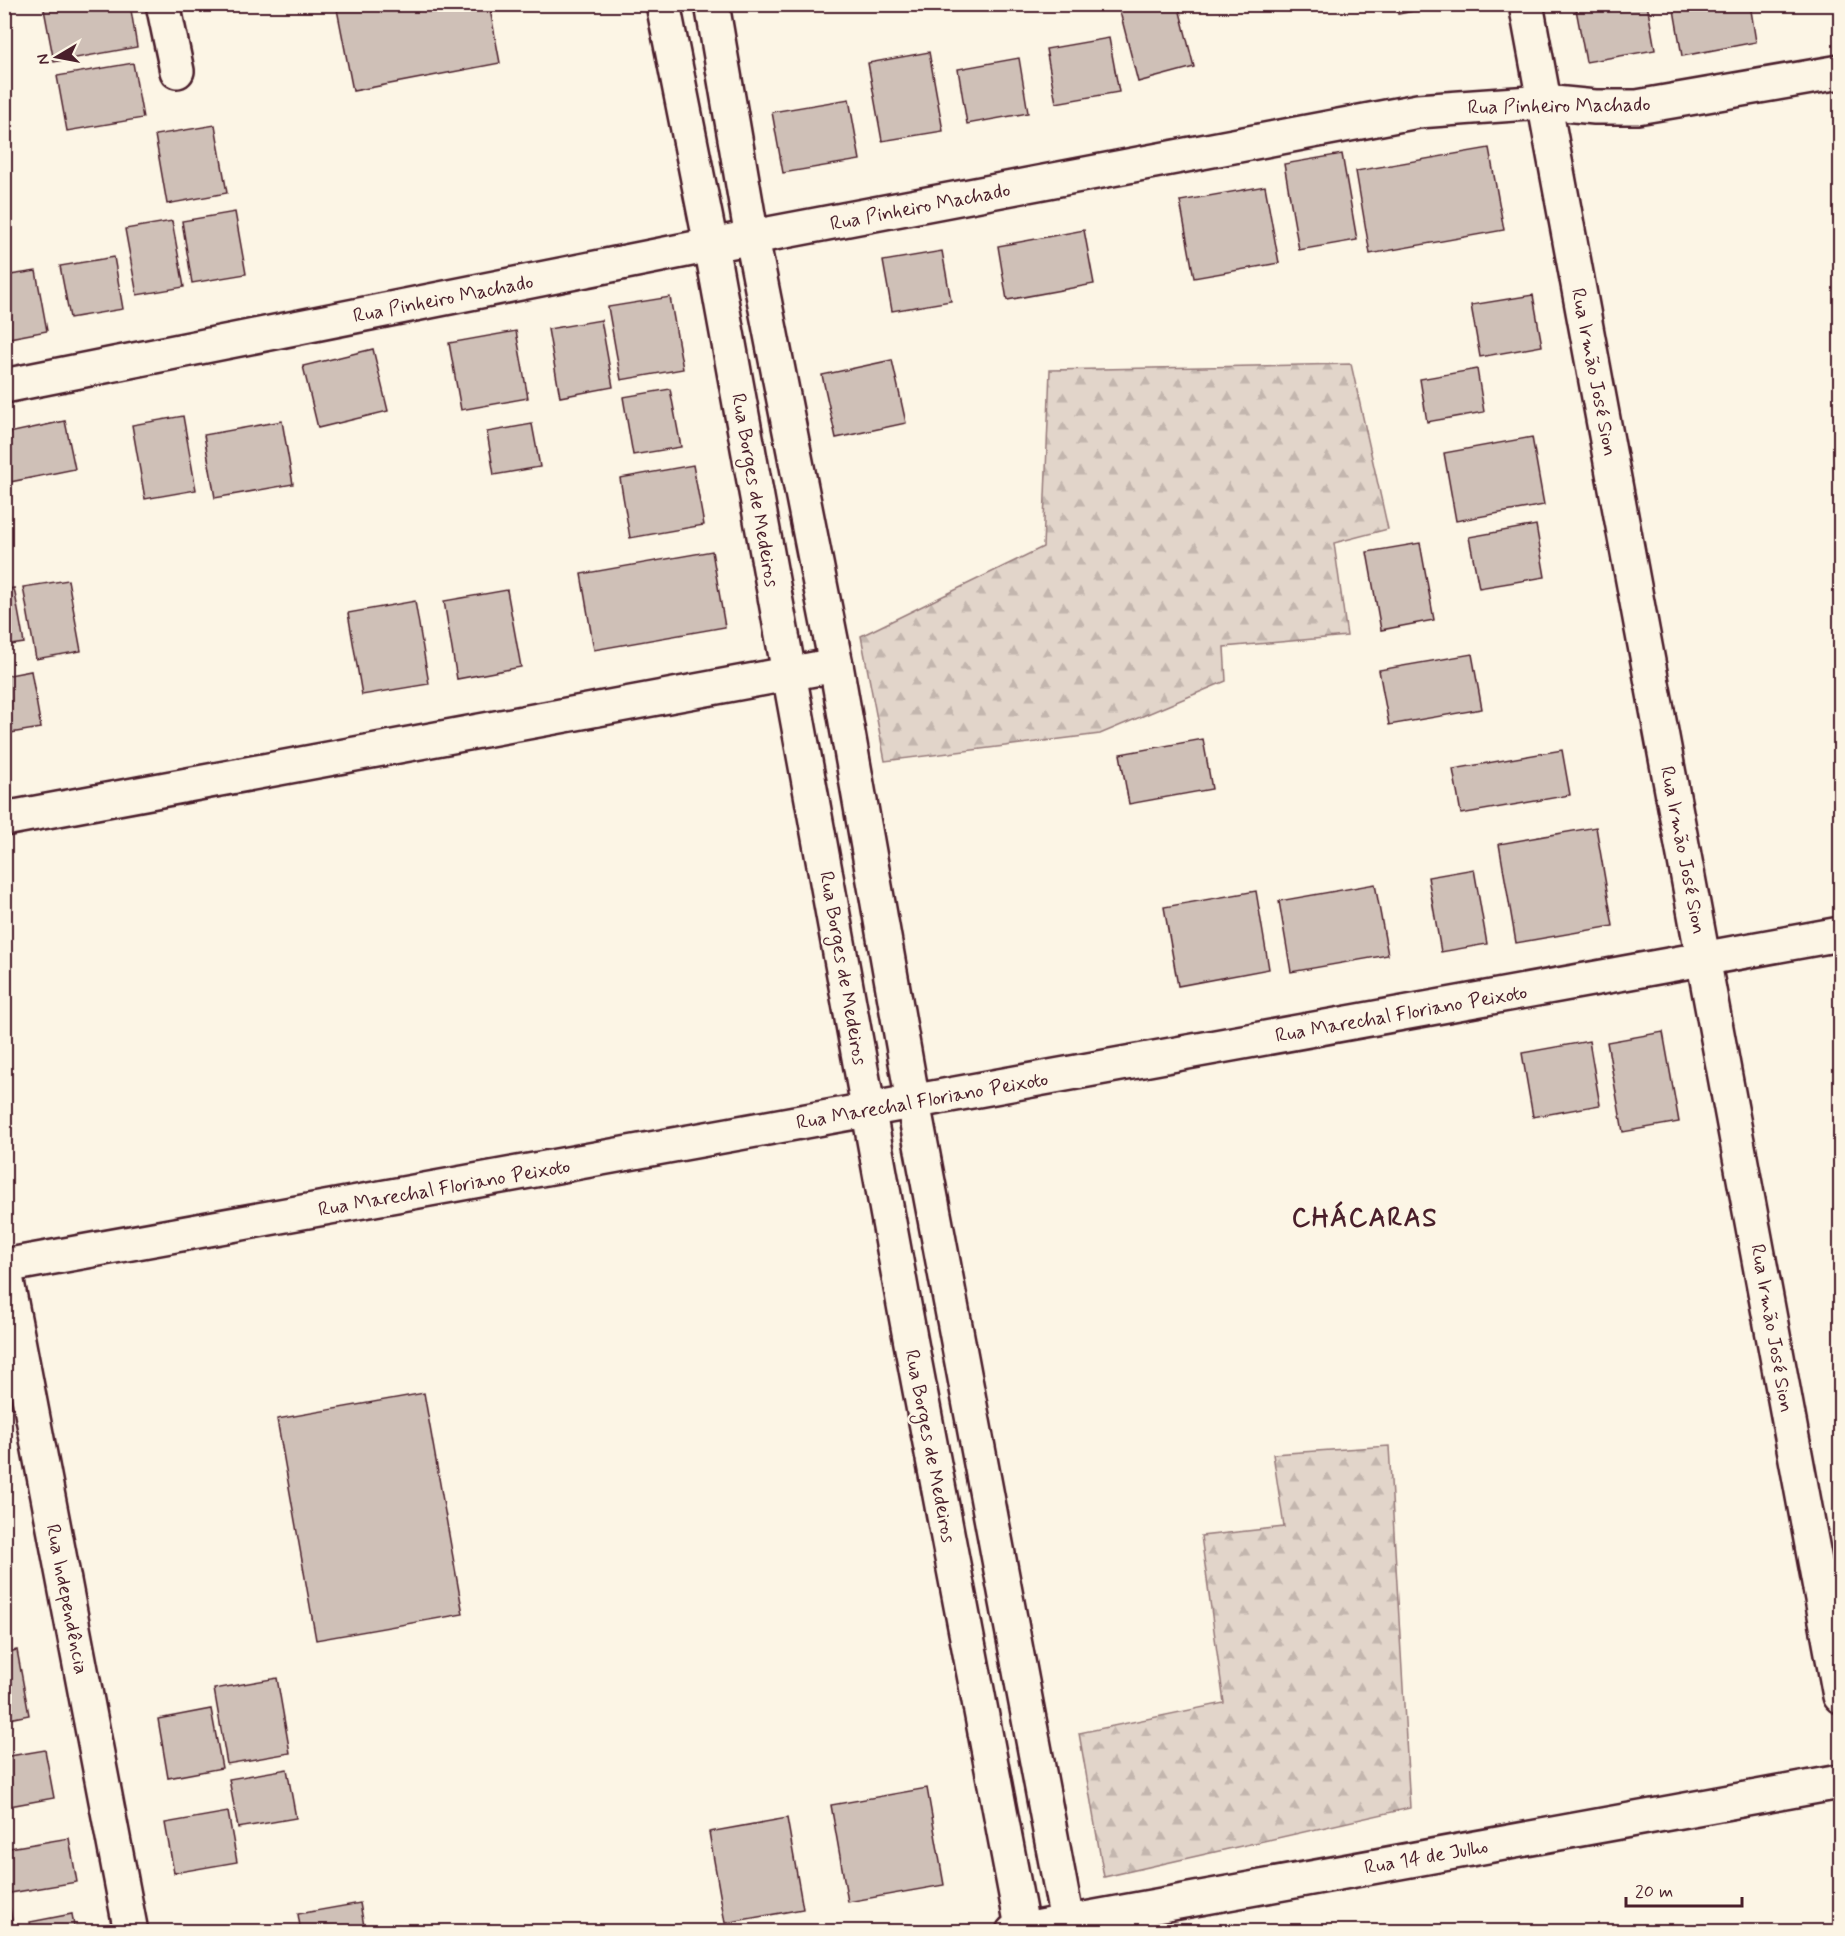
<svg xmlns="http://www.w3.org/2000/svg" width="1845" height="1936" viewBox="0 0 1845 1936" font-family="Mynerve,sans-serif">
	<defs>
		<pattern id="forest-firs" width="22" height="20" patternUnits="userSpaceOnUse" patternTransform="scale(1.5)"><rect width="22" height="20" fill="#e2d5ca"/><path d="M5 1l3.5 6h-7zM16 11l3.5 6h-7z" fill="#c3b6ae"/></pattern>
	</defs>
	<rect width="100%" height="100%" fill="#fcf5e5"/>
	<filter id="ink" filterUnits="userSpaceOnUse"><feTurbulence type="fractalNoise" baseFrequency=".0167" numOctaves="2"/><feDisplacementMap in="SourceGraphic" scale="12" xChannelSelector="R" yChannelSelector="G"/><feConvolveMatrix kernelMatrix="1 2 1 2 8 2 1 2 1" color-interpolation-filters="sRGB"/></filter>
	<g filter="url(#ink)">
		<g fill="url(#forest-firs)" stroke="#967a7a" stroke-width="1.5">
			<path d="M1351,364L1388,529L1334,543L1347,636L1224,647L1226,681L1100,734L885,761L861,636L1043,547L1050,370Z"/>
			<path d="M1389,1446L1410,1808L1104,1877L1079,1733L1224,1703L1201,1536L1284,1527L1273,1454Z"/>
		</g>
		<g fill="#cfc0b7" stroke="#4a1f2b" stroke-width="1.5">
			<path d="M43,4H130L137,47L54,62Z"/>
			<path d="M336,4H489L500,63L353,91Z"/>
			<path d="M1118,4H1178L1194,67L1138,82Z"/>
			<path d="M1396,4H1449L1398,14Z"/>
			<path d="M1575,4H1647L1655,50L1586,62Z"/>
			<path d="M1673,4H1750L1756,42L1682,56Z"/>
			<path d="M1109,38L1119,92L1056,103L1046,49Z"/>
			<path d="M929,52L943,131L882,141L868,63Z"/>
			<path d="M1019,58L1028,113L967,124L958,69Z"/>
			<path d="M133,63L143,118L67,131L57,76Z"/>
			<path d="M849,99L860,160L783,173L772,112Z"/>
			<path d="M215,125L227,193L167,204L155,135Z"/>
			<path d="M1489,148L1504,230L1370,254L1356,171Z"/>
			<path d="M1342,154L1357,240L1299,250L1284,164Z"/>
			<path d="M1265,186L1279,263L1194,278L1180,201Z"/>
			<path d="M235,212L246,274L192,283L182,221Z"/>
			<path d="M172,221L184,287L137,295L125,229Z"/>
			<path d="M1084,230L1094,284L1007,300L998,246Z"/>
			<path d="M942,251L951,301L892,311L883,261Z"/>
			<path d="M114,257L123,309L70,318L60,266Z"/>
			<path d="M36,271L47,331L4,339V276Z"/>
			<path d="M1533,295L1542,346L1480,357L1471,305Z"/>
			<path d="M670,297L683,369L621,380L608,307Z"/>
			<path d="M601,320L613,387L560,397L548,329Z"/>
			<path d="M516,331L528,398L461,410L449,343Z"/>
			<path d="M373,349L388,411L318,428L303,366Z"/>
			<path d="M892,360L906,423L836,438L822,375Z"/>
			<path d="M1477,369L1484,412L1427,422L1420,379Z"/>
			<path d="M670,389L681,447L633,455L623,397Z"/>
			<path d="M183,416L196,490L145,499L132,425Z"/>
			<path d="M65,421L75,469L10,482L4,454V434Z"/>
			<path d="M282,421L293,484L215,498L204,435Z"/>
			<path d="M532,424L540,467L494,475L487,432Z"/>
			<path d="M1532,437L1544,505L1456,521L1444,453Z"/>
			<path d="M693,465L704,525L630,538L620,478Z"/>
			<path d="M1536,525L1545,577L1479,588L1469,537Z"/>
			<path d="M1420,543L1434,620L1381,630L1367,552Z"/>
			<path d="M712,551L725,627L594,650L581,574Z"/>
			<path d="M68,580L81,651L36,659L23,587Z"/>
			<path d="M14,588L24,643L4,646V590Z"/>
			<path d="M507,590L521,667L457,679L444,601Z"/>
			<path d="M415,601L429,684L362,695L348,613Z"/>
			<path d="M1472,654L1482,709L1389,725L1379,670Z"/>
			<path d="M31,671L41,728L4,734V676Z"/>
			<path d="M1203,739L1212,789L1129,804L1120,754Z"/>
			<path d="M1562,750L1570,795L1461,814L1453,769Z"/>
			<path d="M1596,827L1613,926L1516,943L1499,844Z"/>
			<path d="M1474,869L1487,944L1441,952L1428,877Z"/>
			<path d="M1375,884L1388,955L1291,972L1279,901Z"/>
			<path d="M1256,891L1269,969L1178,986L1164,907Z"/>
			<path d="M1663,1032L1679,1122L1623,1132L1607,1042Z"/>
			<path d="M1589,1041L1600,1105L1533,1117L1522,1053Z"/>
			<path d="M424,1393L463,1614L316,1640L277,1419Z"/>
			<path d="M4,1597L11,1634L4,1635Z"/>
			<path d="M17,1650L29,1715L4,1720V1653Z"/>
			<path d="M277,1678L290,1753L227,1764L214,1689Z"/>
			<path d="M211,1709L222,1768L168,1778L158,1719Z"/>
			<path d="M45,1750L54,1798L4,1807V1757Z"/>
			<path d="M287,1769L296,1818L238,1828L229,1779Z"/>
			<path d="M927,1788L944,1885L848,1902L831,1805Z"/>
			<path d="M228,1812L237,1862L174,1873L165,1823Z"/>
			<path d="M787,1818L803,1909L725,1923L709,1832Z"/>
			<path d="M69,1838L77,1882L4,1894V1849Z"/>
			<path d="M360,1903L365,1932H301L298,1914Z"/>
			<path d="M10,1909L14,1932H4V1910Z"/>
			<path d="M72,1914L75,1932H32L30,1922Z"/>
		</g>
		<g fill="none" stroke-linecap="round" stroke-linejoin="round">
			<defs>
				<g id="street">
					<path d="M163,4L177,71"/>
					<path d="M663,4L711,245L911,1343L1023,1932"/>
					<path d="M712,4L752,238L836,665L913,1102L1069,1932"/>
					<path d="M4,386L711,245L1418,111L1544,102L1595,107H1637L1840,72"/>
					<path d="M4,819L836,665"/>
					<path d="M4,1266L1840,934"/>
					<path d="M4,1266L131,1932"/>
				</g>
				<g id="secondary">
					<path d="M1526,4L1840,1696"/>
					<path d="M1013,1932L1840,1782"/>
				</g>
			</defs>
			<use href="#street" stroke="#4a1f2b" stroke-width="38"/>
			<use href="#secondary" stroke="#4a1f2b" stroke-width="38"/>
			<use href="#street" stroke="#fcf5e5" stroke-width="33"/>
			<use href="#secondary" stroke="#fcf5e5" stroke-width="33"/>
		</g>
	</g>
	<g text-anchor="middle" stroke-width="4.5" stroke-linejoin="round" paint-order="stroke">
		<g font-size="20" fill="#4a1f2b" stroke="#fcf5e5">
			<text transform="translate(1559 105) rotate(-1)" y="7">Rua Pinheiro Machado</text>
			<text transform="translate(920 206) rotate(-11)" y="7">Rua Pinheiro Machado</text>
			<text transform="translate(443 298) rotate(-11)" y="7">Rua Pinheiro Machado</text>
			<text transform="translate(1595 372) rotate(79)" y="7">Rua Irmão José Sion</text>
			<text transform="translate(756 490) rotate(80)" y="7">Rua Borges de Medeiros</text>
			<text transform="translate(1684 850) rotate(79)" y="7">Rua Irmão José Sion</text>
			<text transform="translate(844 968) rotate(80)" y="7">Rua Borges de Medeiros</text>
			<text transform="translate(1401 1013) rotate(-10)" y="7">Rua Marechal Floriano Peixoto</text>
			<text transform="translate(922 1100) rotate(-10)" y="7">Rua Marechal Floriano Peixoto</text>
			<text transform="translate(444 1187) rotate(-10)" y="7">Rua Marechal Floriano Peixoto</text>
			<text transform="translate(1773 1328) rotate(80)" y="7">Rua Irmão José Sion</text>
			<text transform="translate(931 1446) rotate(79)" y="7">Rua Borges de Medeiros</text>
			<text transform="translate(68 1599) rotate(79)" y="7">Rua Independência</text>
			<text transform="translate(1426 1856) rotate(-10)" y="7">Rua 14 de Julho</text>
		</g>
		<g font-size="26" font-weight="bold" letter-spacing="1.5" fill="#4a1f2b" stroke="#fcf5e5">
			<text x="1365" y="1226">CHÁCARAS</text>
		</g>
	</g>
	<rect width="1845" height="1936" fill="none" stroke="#fcf5e5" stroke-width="24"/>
	<rect x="12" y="12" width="1821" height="1912" fill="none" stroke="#4a1f2b" stroke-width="2" filter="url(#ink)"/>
	<g transform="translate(57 57) rotate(260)" stroke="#fcf5e5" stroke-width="4.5" paint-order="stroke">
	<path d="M0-4.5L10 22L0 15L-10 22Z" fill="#4a1f2b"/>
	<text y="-9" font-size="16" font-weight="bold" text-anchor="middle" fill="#4a1f2b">N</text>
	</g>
	<path d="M1626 1897v9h116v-9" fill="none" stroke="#4a1f2b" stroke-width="3"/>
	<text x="1635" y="1897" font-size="18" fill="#4a1f2b" stroke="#fcf5e5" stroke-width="4.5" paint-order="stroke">20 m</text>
</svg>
